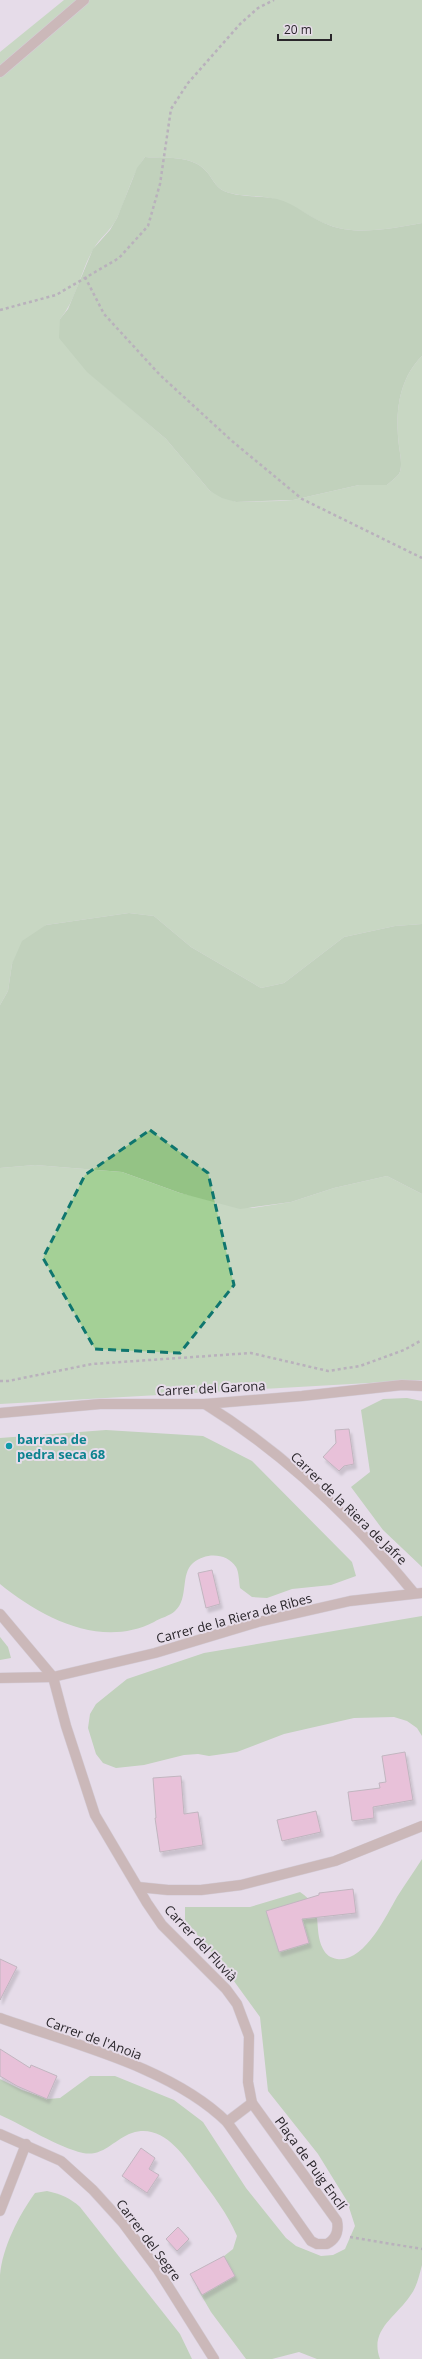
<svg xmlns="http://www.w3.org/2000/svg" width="422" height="2359" viewBox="0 0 422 2359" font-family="'Open Sans',sans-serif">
	<defs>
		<filter id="shadow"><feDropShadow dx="2.5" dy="4.5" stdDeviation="1" flood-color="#0004"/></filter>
	</defs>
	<rect width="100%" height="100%" fill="#e6dce9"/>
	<g fill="#a4d096">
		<path d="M64,0H422V223C394,228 356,236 329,225C311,219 296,205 277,200C260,194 241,198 224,191C215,187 212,177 206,171C192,155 164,158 145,157C131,175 127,197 117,218C111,231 99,238 93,250C80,272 77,299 60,319L88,372L166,439L210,491L236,502L280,501L293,500L359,485H387C391,481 396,478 399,474C403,466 400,454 399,446C395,414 398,380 422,356V924L395,926L344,937L284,983L261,988L191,947L154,916L129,913L46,925L12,964L8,991L0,1005V52Z"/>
		<path d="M35,1165L122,1172L180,1193L252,1208L291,1202L334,1188L387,1176L422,1194V1380L0,1404V1168Z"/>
	</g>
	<g fill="#94c385">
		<path d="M145,157C164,158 192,155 206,171C212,177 215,187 224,191C241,198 259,195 277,199C296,204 311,219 329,225C356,236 394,228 422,223V356C398,380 395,414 399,446C400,454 403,466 399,474C396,478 391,481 387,485H359L293,500L236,502L222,498L210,491L166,439L87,372L59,338L60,319L68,309L93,249L110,230L117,218L137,168Z"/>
		<path d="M129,913L154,916L191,947L261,988L284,983L344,937L395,926L422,924V1194L387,1176L334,1188L291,1202L240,1209L180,1193L122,1172L35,1165L0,1168V1005L8,991L12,964L22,941L46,925Z"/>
		<path d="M407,1398L422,1401V1567L383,1530L351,1487L370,1472L361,1410L383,1399Z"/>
		<path d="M106,1430L203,1436L252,1461L352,1562L356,1576L331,1585L292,1589L267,1598L252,1597L240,1588C239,1582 239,1572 236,1567C227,1553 206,1552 193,1563C180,1574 189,1599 175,1611C170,1616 160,1618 154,1622C101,1649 42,1618 0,1584V1438Z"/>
		<path d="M422,1616V1736L417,1728L407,1721L394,1717L354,1718L284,1734L237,1752L209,1756L198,1754L184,1755L144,1765L116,1768L103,1763L96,1754L88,1728L90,1714L96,1704L127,1679L204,1653Z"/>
		<path d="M0,1637L8,1647L11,1658L0,1660Z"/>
		<path d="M422,1859V2265C419,2276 417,2287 410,2296C396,2317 369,2330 380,2359H317L299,2352L272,2359H246L211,2312L197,2288L200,2275L233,2249L237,2236C227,2213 213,2195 198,2175C183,2154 162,2123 132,2133C114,2139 104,2157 83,2153C57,2147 25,2126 0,2115V2079L22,2090L48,2099L60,2098L90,2076H115L174,2100L203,2122L246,2188L286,2238L296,2246L321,2256L333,2255L345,2249L355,2226L347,2201L318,2154L268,2091L260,2017L223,1966L185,1920V1907H250L300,1892C326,1909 312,1927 323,1949C326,1955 331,1958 337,1959C364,1963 386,1916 397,1897C405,1884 414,1872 422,1859Z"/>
		<path d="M47,2191C61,2194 70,2198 80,2207L180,2334L192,2359H0C0,2331 0,2303 0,2275C2,2248 19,2215 35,2193Z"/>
	</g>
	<g fill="#eaa0c5" stroke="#95868d" filter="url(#shadow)">
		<path d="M349,1429L354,1464L344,1466L339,1471L323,1457L336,1443L335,1430Z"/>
		<path d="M212,1570L220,1604L206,1608L198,1573Z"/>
		<path d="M405,1752L413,1800L373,1807L374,1818L352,1821L348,1792L380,1788L379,1783L386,1782L382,1756Z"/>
		<path d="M181,1776L184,1814L198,1812L203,1845L160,1852L155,1818H156L153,1778Z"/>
		<path d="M316,1811L321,1832L282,1841L277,1820Z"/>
		<path d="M353,1889L356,1913L302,1919L309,1943L279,1952L266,1911L319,1895V1893Z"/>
		<path d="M0,1959L17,1967L0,2000Z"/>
		<path d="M0,2049L30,2068L31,2065L57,2076L47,2099L17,2086L0,2076Z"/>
		<path d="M141,2148L155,2158L149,2169L159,2175L147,2193L122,2176Z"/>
		<path d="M178,2227L189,2239L177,2251L166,2239Z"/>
		<path d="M224,2256L235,2276L202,2295L190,2274Z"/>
	</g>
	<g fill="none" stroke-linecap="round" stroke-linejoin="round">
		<defs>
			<g id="minor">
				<path d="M0,72L84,0"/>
				<path d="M205,1404C284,1453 355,1521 414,1593"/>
				<path d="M0,1413L100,1404H205L302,1396L402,1385L422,1386"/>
				<path d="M0,1614L53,1677L66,1726L95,1815L147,1903L162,1925L226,1989L237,2004L249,2036L248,2082L252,2103L337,2221C339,2231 336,2239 327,2244H317L311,2241L227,2122C171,2067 72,2044 0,2018"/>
				<path d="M0,1678L53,1677L155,1653L258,1622L350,1601L422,1593"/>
				<path d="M138,1887L168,1890H201L241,1885L335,1861L422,1826"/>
				<path d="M227,2122L252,2103"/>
				<path d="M0,2134L61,2161L93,2190L123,2223L158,2270L214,2359"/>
				<path d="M0,2211L26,2144"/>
			</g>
		</defs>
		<use href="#minor" stroke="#c0b8c3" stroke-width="11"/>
		<g stroke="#837c85" stroke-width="2.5" stroke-dasharray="3 3" stroke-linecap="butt">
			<path d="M85,277L104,314L160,375L232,441L302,499L422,558"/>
			<path d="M0,310L56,295L119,258L148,226L160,184L171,109L188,83L240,24L258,8L274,0"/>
			<path d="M0,1381H8L92,1364L251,1353L328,1371L360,1366L404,1350L422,1340"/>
			<path d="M350,2237L422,2249"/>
		</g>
		<use href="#minor" stroke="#ac8d7e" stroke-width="10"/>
	</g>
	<path d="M0 0H422V2359H0ZM150,1130L208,1173L234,1285L180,1353L95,1349L43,1258L85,1175Z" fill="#e6dce9" fill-opacity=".55" fill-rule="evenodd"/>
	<path fill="none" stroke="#0f766e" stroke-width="3" stroke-dasharray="8 5" stroke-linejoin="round" d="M150,1130L208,1173L234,1285L180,1353L95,1349L43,1258L85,1175Z"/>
	<circle fill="#0f9aa8" stroke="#e6dce9" stroke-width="1.5" cx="9" cy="1446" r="4"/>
	<g text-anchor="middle" stroke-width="4" stroke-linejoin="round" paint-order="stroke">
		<g font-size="13" fill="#2a262b" stroke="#e6dce9">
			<text transform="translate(211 1388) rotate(-3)" y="5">Carrer del Garona</text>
			<text transform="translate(349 1508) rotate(44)" y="5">Carrer de la Riera de Jafre</text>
			<text transform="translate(234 1618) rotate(-15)" y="5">Carrer de la Riera de Ribes</text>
			<text transform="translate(201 1943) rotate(47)" y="5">Carrer del Fluvià</text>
			<text transform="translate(94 2038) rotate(20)" y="5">Carrer de l'Anoia</text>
			<text transform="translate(311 2163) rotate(54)" y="5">Plaça de Puig Enclí</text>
			<text transform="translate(149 2240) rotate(53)" y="5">Carrer del Segre</text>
		</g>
		<g font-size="13" font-weight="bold" fill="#0d838f" stroke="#e6dce9" text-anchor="start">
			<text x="17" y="1444">barraca de<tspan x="17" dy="15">pedra seca 68</tspan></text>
		</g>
	</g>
	<path d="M278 34v6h53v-6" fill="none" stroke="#2a262b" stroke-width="2"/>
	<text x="284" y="34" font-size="12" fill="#2a262b" stroke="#e6dce9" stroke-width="3" paint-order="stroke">20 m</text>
</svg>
